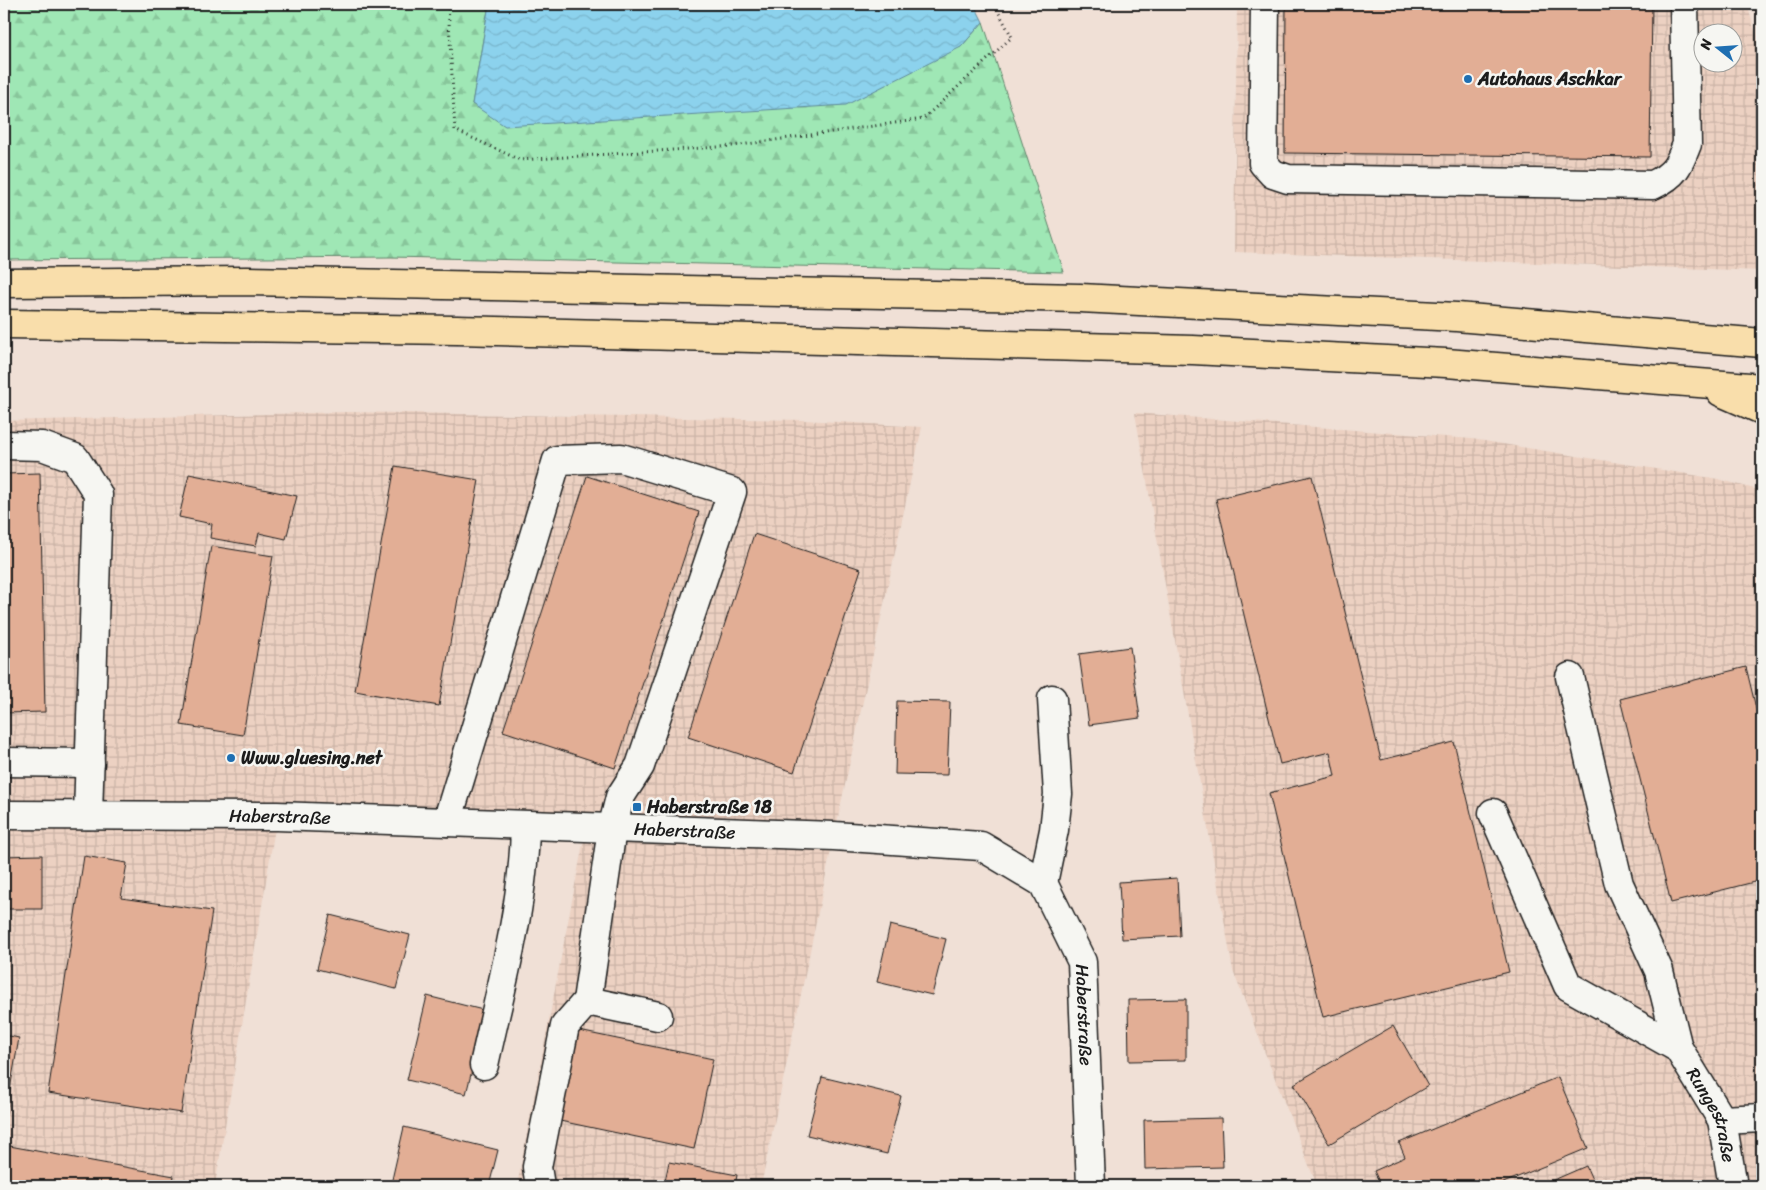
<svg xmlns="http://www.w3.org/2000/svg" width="1766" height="1190" viewBox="0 0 1766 1190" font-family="Sriracha,sans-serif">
	<defs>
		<pattern id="industrial-grid" width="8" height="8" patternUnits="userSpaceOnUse" patternTransform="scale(1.25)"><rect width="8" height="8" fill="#ecd1c2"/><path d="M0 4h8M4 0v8" fill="none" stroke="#cab3a6"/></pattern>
		<pattern id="forest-firs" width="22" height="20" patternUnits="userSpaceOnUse" patternTransform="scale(1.25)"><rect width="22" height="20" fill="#9fe7b5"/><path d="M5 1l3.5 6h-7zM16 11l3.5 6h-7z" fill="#88c69b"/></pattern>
		<pattern id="water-waves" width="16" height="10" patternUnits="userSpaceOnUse" patternTransform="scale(1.25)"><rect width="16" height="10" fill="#8cd2ed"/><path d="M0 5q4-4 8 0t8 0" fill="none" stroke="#78b4cb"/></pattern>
	</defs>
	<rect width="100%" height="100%" fill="#f0e0d6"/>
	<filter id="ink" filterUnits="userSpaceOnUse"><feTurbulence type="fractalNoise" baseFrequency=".02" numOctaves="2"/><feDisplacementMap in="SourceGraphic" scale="10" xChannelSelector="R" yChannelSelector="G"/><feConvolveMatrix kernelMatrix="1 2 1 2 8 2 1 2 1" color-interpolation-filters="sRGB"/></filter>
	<g filter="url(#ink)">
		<g fill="url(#industrial-grid)" fill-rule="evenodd">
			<path d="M1237,4H1747L1762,55V271L1234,252ZM1704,32H1734V62H1704Z"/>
			<path d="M348,412L804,420L922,427L834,836L761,1186H517L586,828L277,816L215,1186H4V421Z"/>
			<path d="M1135,413L1472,439L1718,479L1762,491V1186H1317L1233,971Z"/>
		</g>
		<path fill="url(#forest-firs)" stroke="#5e8268" d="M4,4H489L472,104L961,47L983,22L1064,272L391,257L4,260Z"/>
		<path fill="url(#water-waves)" stroke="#5f8999" d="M489,4H974L983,22L961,47L846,105L505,126L472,104Z"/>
		<g fill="#e2ae95" stroke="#1c1c1c">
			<path d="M1286,4H1652L1650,157L1285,153Z"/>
			<path d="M395,466L479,480L439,706L355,691Z"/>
			<path d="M40,473L45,712L4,713V474Z"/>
			<path d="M189,474L297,496L286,539L259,533L256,546L210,538L212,524L179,517Z"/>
			<path d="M587,476L699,512L615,768L503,731Z"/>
			<path d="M1312,476L1381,760L1454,742L1509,972L1323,1017L1269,793L1335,776L1330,752L1280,764L1216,499Z"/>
			<path d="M754,534L861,569L794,772L688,737Z"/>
			<path d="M211,546L273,556L243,735L181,725Z"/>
			<path d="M1130,647L1140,718L1089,725L1079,654Z"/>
			<path d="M1746,667L1762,733V853L1757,855L1762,880L1671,903L1620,699Z"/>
			<path d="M897,701L950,702L947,775L895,774Z"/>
			<path d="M42,855V909H4V856Z"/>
			<path d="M84,856L127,863L121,898L212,911L181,1113L48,1093Z"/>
			<path d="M1177,878L1180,936L1122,939L1119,882Z"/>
			<path d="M330,915L410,935L396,989L317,969Z"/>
			<path d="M890,925L946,939L932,995L877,982Z"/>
			<path d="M427,996L487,1011L466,1094L407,1080Z"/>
			<path d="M1186,999V1060L1129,1061L1128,1000Z"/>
			<path d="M1393,1026L1428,1086L1329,1144L1294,1084Z"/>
			<path d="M579,1031L713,1059L694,1149L560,1121Z"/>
			<path d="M4,1035L19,1038L4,1124Z"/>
			<path d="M822,1077L901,1096L887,1154L807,1135Z"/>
			<path d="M1558,1077L1588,1148L1496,1186H1381L1374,1171L1405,1157L1399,1143Z"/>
			<path d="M1221,1118L1223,1167L1145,1169L1144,1120Z"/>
			<path d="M404,1127L498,1150L489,1186H401L391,1184Z"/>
			<path d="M4,1145L174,1176L172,1186H4Z"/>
			<path d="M669,1162L737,1175L735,1186H664Z"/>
			<path d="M1586,1166L1595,1186H1540Z"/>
		</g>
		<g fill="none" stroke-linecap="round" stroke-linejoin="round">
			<defs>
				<g id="minor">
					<path d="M1265,4L1263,163L1273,174L1288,179L1653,185C1675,175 1679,165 1687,144L1684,4"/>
					<path d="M4,445L42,446L75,458L98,494L88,815"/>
					<path id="s1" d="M1570,677L1619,884L1659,971L1678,1048L1722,1120L1733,1186"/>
					<path d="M4,762L90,763"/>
					<path d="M1493,813L1568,986L1678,1048"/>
					<path id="s2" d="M4,815L277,816L834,836L981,846L1043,883L1082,962L1091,1186"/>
					<path d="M447,822L557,460L621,458L732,492L640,766L620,797L612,829L587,1001L658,1016"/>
					<path d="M1043,883L1054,830L1058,794L1052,699"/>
					<path d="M484,1065C501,987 524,905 525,826"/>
					<path d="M1722,1120L1762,1118"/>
					<path d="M540,1186L537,1167L565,1026L587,1001"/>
				</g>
				<g id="highway">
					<path d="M4,283L247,281L1080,298L1457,317L1762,343"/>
					<path d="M4,324L457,330L1193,350L1446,363L1762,388"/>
					<path d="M1721,392L1762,410"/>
				</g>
			</defs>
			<use href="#minor" stroke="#1c1c1c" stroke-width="31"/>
			<use href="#highway" stroke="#1c1c1c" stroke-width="31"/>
			<path stroke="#1c1c1c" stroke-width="3" stroke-dasharray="1 4" stroke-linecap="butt" d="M448,4L455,130L520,160L733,146L923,119L1012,37L994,4"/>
			<use href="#minor" stroke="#f6f6f2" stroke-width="28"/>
			<use href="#highway" stroke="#f9deab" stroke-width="28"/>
		</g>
	</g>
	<g fill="#1f6fb2" stroke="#f6f6f2" stroke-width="2">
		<circle cx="1468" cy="79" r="5"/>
		<circle cx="231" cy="758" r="5"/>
		<rect x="632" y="802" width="10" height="10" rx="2.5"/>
	</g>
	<g text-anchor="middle" stroke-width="5" stroke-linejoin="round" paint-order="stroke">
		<g font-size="18" font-weight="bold" fill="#1c1c1c" stroke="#f6f6f2" text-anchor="start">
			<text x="1478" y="85">Autohaus Aschkar</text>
			<text x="241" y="764">Www.gluesing.net</text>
			<text x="647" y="813">Haberstraße 18</text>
		</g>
		<g font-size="18" fill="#1c1c1c" stroke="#f6f6f2">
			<text dy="6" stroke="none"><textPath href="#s2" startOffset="276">Haberstraße</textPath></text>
			<text dy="6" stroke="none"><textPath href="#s2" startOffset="681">Haberstraße</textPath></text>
			<text dy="6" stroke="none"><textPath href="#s2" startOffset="1191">Haberstraße</textPath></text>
			<text dy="6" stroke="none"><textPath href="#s1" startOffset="464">Rungestraße</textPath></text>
		</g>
	</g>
	<rect width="1766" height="1190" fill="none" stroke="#f6f6f2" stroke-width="20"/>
	<rect x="10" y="10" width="1746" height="1170" fill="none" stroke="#1c1c1c" stroke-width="2" filter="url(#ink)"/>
	<g transform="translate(1718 48) rotate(287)"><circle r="24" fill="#f6f6f2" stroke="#9f9f9c"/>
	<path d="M0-4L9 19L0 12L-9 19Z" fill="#1f6fb2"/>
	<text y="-8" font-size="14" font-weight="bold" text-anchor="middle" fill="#1c1c1c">N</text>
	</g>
</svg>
